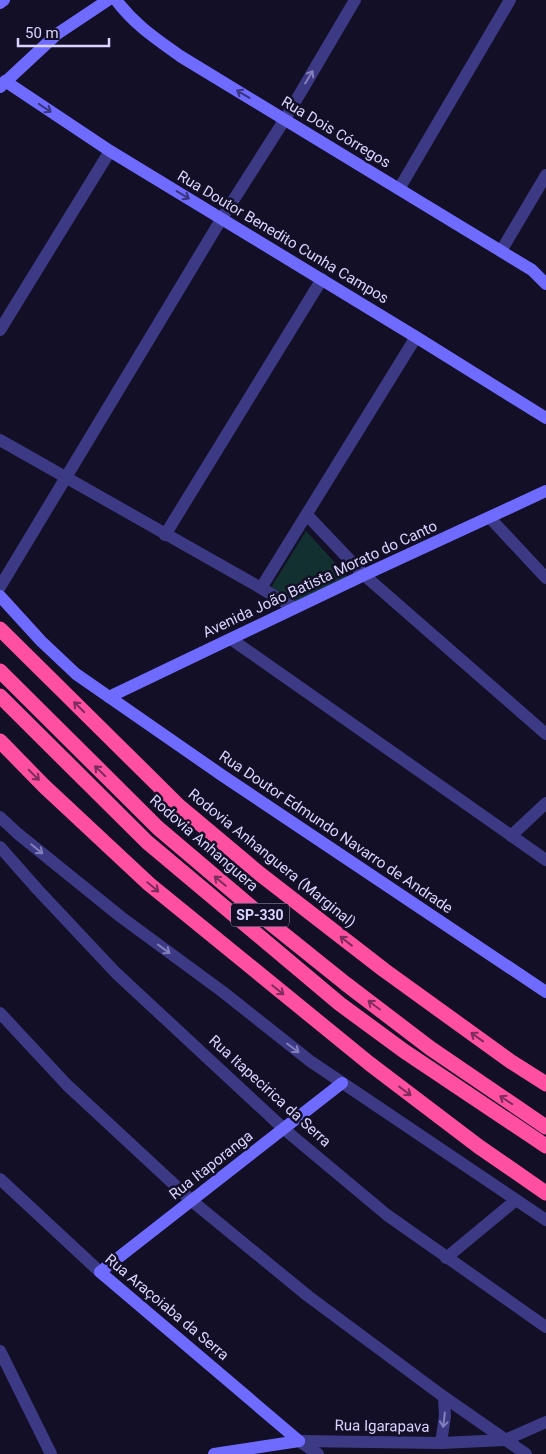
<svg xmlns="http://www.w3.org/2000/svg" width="546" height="1454" viewBox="0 0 546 1454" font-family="Roboto,sans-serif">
	<rect width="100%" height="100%" fill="#130f26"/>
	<path fill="#12302f" d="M306,531L348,577L294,603L270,589Z"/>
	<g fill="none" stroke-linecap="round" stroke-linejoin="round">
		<g stroke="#3d3a85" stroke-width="12">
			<path d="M399,189L510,0"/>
			<path d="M501,251L546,175"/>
			<path d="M0,330L110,151"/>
			<path d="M0,440L261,588L294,608"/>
			<path d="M307,515L364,575L546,734"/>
			<path d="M490,518L546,578"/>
			<path d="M165,535L322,279"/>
			<path d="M0,587L222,218L285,119L355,0"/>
			<path d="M261,588L416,337"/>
			<path d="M231,639L546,860"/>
			<path d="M0,817L17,833L121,917L223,992L310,1061L546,1220"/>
			<path d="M511,836L546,803"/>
			<path d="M0,847L38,890L116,973L284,1129L387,1215L546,1327"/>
			<path d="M0,1013L67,1085L192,1201L308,1296L444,1397L526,1454"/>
			<path d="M0,1179L100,1272"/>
			<path d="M446,1258L516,1200"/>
			<path d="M0,1351L51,1454"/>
			<path d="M299,1441L441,1443L505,1440L546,1422"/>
			<path d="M299,1441L318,1454"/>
			<path d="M441,1443L445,1416L444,1397"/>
		</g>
		<g stroke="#6f6bff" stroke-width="12">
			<path d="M116,0C135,25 155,38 180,56L532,270L546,284"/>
			<path d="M0,3L4,0"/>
			<path d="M5,81L110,151L416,337L546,418"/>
			<path d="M0,87L57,34L108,0"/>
			<path d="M0,596L41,641L76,674L223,776L546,992"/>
			<path d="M109,697L364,575L546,491"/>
			<path d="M299,1441L100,1272L342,1083"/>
			<path d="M214,1454L299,1441"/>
		</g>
		<g stroke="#ff4fa3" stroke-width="15">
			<path d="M0,629L179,806L260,874L384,970L510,1061L546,1084"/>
			<path d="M0,671L158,828L270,923L346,984L430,1048L546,1127"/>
			<path d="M0,696L147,842L340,1004L404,1051L546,1146"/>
			<path d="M0,741L44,786L149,884L370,1064L478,1146L546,1193"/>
		</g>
	</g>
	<defs><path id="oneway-shaft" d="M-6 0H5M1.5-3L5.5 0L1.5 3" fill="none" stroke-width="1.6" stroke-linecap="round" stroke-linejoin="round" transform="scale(1.25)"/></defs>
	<g stroke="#837fbc">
		<use href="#oneway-shaft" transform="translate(309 77) rotate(-59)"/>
		<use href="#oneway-shaft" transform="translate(37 849) rotate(39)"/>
		<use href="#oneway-shaft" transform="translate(164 949) rotate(36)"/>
		<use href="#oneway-shaft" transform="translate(293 1048) rotate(37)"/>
		<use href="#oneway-shaft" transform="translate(444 1420) rotate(97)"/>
	</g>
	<g stroke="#38347d">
		<use href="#oneway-shaft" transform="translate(243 94) rotate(-149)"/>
		<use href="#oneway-shaft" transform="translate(45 108) rotate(34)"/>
		<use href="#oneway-shaft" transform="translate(183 195) rotate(31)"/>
	</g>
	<g stroke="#7d2c5e">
		<use href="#oneway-shaft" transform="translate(79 707) rotate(-135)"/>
		<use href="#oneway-shaft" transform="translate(100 771) rotate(-136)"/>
		<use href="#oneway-shaft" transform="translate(34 775) rotate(45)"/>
		<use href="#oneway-shaft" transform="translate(220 881) rotate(-140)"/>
		<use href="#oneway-shaft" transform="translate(153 887) rotate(40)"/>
		<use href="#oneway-shaft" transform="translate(346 941) rotate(-142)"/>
		<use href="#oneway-shaft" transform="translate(278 990) rotate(39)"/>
		<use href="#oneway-shaft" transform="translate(374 1005) rotate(-143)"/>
		<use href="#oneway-shaft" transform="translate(477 1037) rotate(-144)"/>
		<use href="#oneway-shaft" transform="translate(405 1091) rotate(37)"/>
		<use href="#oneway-shaft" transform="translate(506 1100) rotate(-146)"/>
	</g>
	<g text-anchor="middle" stroke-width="5" stroke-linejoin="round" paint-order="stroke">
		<rect fill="#130f26" stroke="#9e99be" stroke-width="1" x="231" y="903.5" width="58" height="23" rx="4"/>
		<g font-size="14" font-weight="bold" fill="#d9d4ff">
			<text x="260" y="920">SP-330</text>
		</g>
		<g font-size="15" fill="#d9d4ff" stroke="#130f26">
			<text transform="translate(336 132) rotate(31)" y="5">Rua Dois Córregos</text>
			<text transform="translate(283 237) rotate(31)" y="5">Rua Doutor Benedito Cunha Campos</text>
			<text transform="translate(320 579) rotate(-25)" y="5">Avenida João Batista Morato do Canto</text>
			<text transform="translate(336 832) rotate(34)" y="5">Rua Doutor Edmundo Navarro de Andrade</text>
			<text transform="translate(204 843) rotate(41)" y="5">Rodovia Anhanguera</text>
			<text transform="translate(272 858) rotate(39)" y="5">Rodovia Anhanguera (Marginal)</text>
			<text transform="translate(270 1091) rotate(42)" y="5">Rua Itapecirica da Serra</text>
			<text transform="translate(211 1165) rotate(-38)" y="5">Rua Itaporanga</text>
			<text transform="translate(167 1307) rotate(40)" y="5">Rua Araçoiaba da Serra</text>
			<text transform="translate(382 1426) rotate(1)" y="5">Rua Igarapava</text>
		</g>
	</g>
	<path d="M18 38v8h91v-8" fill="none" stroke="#d9d4ff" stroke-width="2.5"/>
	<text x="25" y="38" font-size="15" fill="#d9d4ff" stroke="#130f26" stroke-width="4" paint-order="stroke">50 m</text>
</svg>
